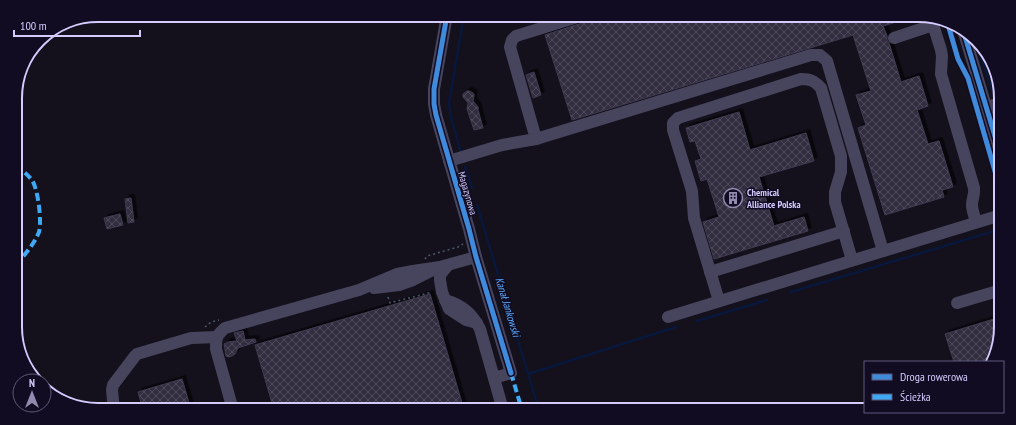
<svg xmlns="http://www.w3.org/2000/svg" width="1016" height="425" viewBox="0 0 1016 425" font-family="'PT Sans Narrow',sans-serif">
	<defs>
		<pattern id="building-cross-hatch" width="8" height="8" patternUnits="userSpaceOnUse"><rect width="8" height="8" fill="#322e3f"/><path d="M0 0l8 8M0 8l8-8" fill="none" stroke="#4f4b5c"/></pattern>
		<filter id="shadow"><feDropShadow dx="3.5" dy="-3.5" stdDeviation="0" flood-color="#0009"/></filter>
	</defs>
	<rect width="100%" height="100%" fill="#14111c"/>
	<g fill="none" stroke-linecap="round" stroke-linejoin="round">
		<g stroke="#08183c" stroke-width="2.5">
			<path d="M977,43L992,91L1000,88"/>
			<path d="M460,150L451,117L449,103L464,15"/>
			<path d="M465,167L472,188"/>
			<path d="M477,205L539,410"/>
			<path d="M791,292L1001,229"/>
			<path d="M697,321L767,300"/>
			<path d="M528,374L676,327"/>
		</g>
	</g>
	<g fill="url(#building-cross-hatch)" stroke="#403a51" filter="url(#shadow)">
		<path d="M607,15H913V17L883,26L887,36V40L889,43L901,82L919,76L928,106L917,110L928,144L939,141L953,187L942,190L944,197L885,215L858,128L866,125L856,95L871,91L853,35L572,120L545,35Z"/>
		<path d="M534,72L541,95L533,98L526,75Z"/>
		<path d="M467,91H469L473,93L474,95L473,101L478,107V110L483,128L474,130L467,109L468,103L463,97V94Z"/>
		<path d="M739,112L750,150L806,133L814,161L759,177L774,226L804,217L808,231L714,259L703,222L719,217L707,179L701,181L695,161L701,159L695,141L690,142L686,128Z"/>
		<path d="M131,198L134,222L128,223L125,199Z"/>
		<path d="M120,214L123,225L107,229L104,218Z"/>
		<path d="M430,294L464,410H274L255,345Z"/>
		<path d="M994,319L999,336L995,358L992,362H954L945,334Z"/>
		<path d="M243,331L245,340L255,339L256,342L238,348L235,354L232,356L229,357L226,356L224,344L228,342L237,341L234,333Z"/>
		<path d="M182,379L191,410H143L138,392Z"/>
	</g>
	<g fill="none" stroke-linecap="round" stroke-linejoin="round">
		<g stroke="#4a5968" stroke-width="1.5" stroke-dasharray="2 3" stroke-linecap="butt">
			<path d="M425,259L427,256L458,247L463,244"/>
			<path d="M388,297L390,303L432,292"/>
			<path d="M205,327L211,322L219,320"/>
		</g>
		<g stroke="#47455d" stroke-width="12">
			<path d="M447,15L434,89V104L436,115L469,229L476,257L511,373L494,378"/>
			<path d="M584,15L516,36L512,40L510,47L536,139L811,55H820L827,61L883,251"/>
			<path d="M931,18L941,50L942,56L941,74L974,188C975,194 972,199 972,205C972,211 975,217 976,222"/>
			<path d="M964,33L1000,153"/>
			<path d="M894,38L933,25"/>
			<path d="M987,107L1000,103"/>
			<path d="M449,161L502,145L536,139"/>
			<path d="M448,265L440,275V280L442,292L449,309L466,320L477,323"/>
			<path d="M710,272L844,231"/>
			<path d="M374,288L399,285L413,280L431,271"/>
			<path d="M445,300C462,305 472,313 480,329L503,410"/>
			<path d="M719,301L694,218L692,191L673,130V123L678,118L801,79C810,79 815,81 821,88L841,156V172L835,192V202L852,260"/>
			<path d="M957,303L1001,290"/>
			<path d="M668,317L1001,215"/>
			<path d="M114,410L112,390L113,385L135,356L137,354L191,338L217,337"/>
			<path d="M233,410L216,349C216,338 216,336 225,328L359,290L397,274L413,271L440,267L476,257"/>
		</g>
		<g stroke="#3fa9f5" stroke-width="4" stroke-dasharray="8 4" stroke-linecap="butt">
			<path d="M15,166C22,170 27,174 32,180C38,189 42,221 39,232C34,245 24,255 16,265"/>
			<path d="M511,373L522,410"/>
		</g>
		<defs>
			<g id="cycleway">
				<path d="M447,15L434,89V104L436,115L469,229L476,257L511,373"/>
				<path d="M947,21L958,59L968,78L1001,192"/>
				<path d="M964,33L1000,153"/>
			</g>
		</defs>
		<use href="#cycleway" stroke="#110c21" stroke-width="8"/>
		<use href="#cycleway" stroke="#408adc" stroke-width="5"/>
	</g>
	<defs>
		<symbol id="building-ring" viewBox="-11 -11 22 22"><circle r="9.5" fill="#110c21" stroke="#918bb0" stroke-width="1.5"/><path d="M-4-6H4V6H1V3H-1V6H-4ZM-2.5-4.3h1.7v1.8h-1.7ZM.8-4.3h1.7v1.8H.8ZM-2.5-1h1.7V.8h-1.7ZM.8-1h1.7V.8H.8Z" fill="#918bb0"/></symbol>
	</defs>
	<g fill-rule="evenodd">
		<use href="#building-ring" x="722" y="187" width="22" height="22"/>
	</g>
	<g text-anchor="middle" stroke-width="3" stroke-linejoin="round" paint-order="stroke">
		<g font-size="10" font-weight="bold" fill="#d4ccff" stroke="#110c21" text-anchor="start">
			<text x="747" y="196">Chemical<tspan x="747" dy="12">Alliance Polska</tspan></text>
		</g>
		<g font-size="10" fill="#d4ccff" stroke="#110c21">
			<text transform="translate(468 193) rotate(74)" y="4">Magazynowa</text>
		</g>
		<g font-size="11" font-style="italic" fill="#5aabff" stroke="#110c21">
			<text transform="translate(508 307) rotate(73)" y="4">Kanał Jankowski</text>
		</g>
	</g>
	<path d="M0 0H1016V425H0ZM98 22H918A76 76 0 0 1 994 98V327A76 76 0 0 1 918 403H98A76 76 0 0 1 22 327V98A76 76 0 0 1 98 22Z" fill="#110c21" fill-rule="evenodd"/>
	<path fill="none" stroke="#d4ccff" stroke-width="2" d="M98 22H918A76 76 0 0 1 994 98V327A76 76 0 0 1 918 403H98A76 76 0 0 1 22 327V98A76 76 0 0 1 98 22Z"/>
	<rect x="864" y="361" width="140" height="52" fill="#110c21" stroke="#5f597a"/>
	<rect x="872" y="374" width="20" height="6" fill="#408adc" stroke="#5f597a"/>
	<text x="900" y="381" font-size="12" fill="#d4ccff">Droga rowerowa</text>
	<rect x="872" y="394" width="20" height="6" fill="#3fa9f5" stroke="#5f597a"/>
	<text x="900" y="401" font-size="12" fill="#d4ccff">Ścieżka</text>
	<g transform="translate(32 393)"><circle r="19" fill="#110c21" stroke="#5f597a"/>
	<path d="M0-3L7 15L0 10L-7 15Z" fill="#918bb0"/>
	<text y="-6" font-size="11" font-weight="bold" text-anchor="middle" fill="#d4ccff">N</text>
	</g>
	<path d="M14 30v6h126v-6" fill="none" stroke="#d4ccff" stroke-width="2"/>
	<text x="20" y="30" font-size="12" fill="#d4ccff" stroke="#110c21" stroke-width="3" paint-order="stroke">100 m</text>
</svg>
